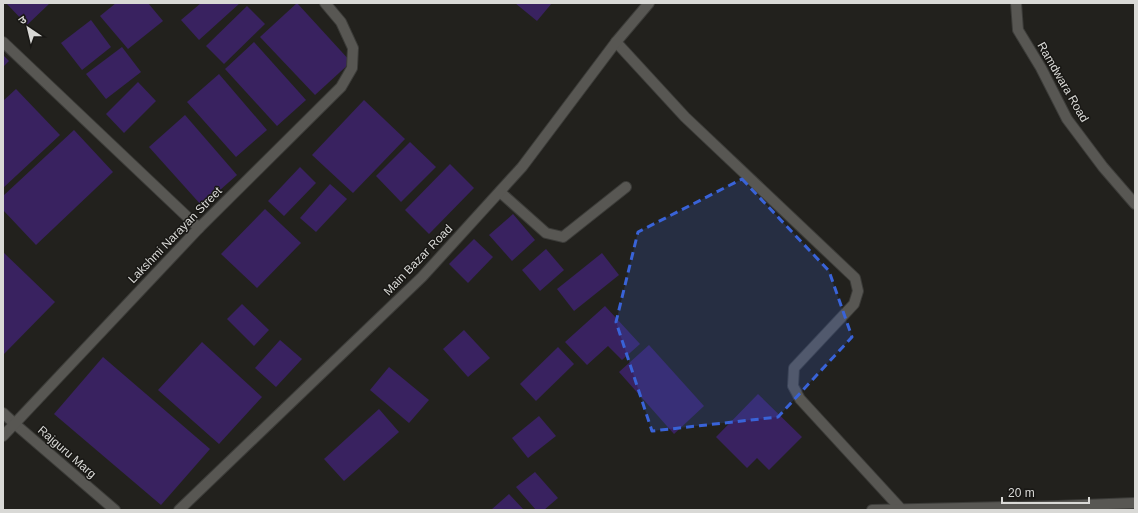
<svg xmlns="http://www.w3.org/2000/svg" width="1138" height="513" viewBox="0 0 1138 513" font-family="Arial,'Noto Sans Devanagari',sans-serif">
	<rect width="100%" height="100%" fill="#22211d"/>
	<g fill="#392260">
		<path d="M6,3H50L27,25Z"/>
		<path d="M116,3H148L163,21L128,49L100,16Z"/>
		<path d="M201,3H240L199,40L181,20Z"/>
		<path d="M297,3L351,62L315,95L260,37Z"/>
		<path d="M515,3H552L537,21Z"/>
		<path d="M247,6L265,24L224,64L206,46Z"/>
		<path d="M91,20L111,47L82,70L61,43Z"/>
		<path d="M254,42L306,100L277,126L225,69Z"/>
		<path d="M122,47L141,72L106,99L86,74Z"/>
		<path d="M3,55L9,61L3,67Z"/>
		<path d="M219,74L267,130L236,157L187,102Z"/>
		<path d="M138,82L156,101L124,133L106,114Z"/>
		<path d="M16,89L60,135L3,188V101Z"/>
		<path d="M364,100L405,139L353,193L312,155Z"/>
		<path d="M185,115L237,175L202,206L149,147Z"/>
		<path d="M74,130L113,172L36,245L3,210V196Z"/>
		<path d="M410,142L436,167L401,202L376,176Z"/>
		<path d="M450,164L474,188L429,234L405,210Z"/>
		<path d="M300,167L316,183L284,216L268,201Z"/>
		<path d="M330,184L347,199L316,232L300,218Z"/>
		<path d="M265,209L301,243L257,288L221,254Z"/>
		<path d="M513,214L535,240L512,261L489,235Z"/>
		<path d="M474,239L493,257L468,283L449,264Z"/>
		<path d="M546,249L564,270L540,291L522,270Z"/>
		<path d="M3,252L55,302L3,355Z"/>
		<path d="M602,253L619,275L574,311L557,289Z"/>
		<path d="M242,304L269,330L254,346L227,319Z"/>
		<path d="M605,306L640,344L622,360L608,346L587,365L565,342Z"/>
		<path d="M464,330L490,358L468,377L443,349Z"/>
		<path d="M280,340L302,359L276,387L255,368Z"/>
		<path d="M202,342L262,397L219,444L158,390Z"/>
		<path d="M649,345L704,406L674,434L619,372Z"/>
		<path d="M558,347L574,364L536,401L520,384Z"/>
		<path d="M103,357L210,449L161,505L54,414Z"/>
		<path d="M389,367L429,400L409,423L370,390Z"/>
		<path d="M758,394L802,437L769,470L757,458L747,468L716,437Z"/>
		<path d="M379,409L399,432L344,481L324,459Z"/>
		<path d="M539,416L556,436L528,458L512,438Z"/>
		<path d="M535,472L558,498L544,510H536L516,487Z"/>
		<path d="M509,494L524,510H491Z"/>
	</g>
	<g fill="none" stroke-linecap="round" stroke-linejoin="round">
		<defs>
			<path id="pedestrian" d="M616,42L685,117L855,278L858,291L854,304L794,368L793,386L800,399L901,509"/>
			<g id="minor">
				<path d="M3,42L199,228"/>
				<path d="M500,192L546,233L563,237L626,187"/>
				<path d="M3,413L15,424L115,510"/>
				<path d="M3,436L199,228L341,87L352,68L353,48L341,22L325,3"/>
				<path d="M872,510L1057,506L1135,503"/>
			</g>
			<g id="tertiary">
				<path d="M1016,3L1018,30L1041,68L1067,119L1103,167L1135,204"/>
				<path d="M179,510L422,277L522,167L616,42L649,3"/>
			</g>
		</defs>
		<use href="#pedestrian" stroke="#3c3c39" stroke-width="12"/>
		<use href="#minor" stroke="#3c3c39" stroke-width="12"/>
		<use href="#tertiary" stroke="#3c3c39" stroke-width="12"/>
		<use href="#pedestrian" stroke="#585753" stroke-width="10"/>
		<use href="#minor" stroke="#585753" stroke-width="10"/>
		<use href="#tertiary" stroke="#585753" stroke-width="10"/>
	</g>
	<path fill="#3963d8" fill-opacity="0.2" stroke="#3963d8" stroke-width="3" stroke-dasharray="8 5" stroke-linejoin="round" d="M742,179L829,271L852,337L778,417L652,431L616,322L638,232Z"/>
	<g text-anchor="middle" stroke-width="3" stroke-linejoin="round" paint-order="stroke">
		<g font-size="12" fill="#d9d9d6" stroke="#181714">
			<text transform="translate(1063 82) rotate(60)" y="4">Ramdwara Road</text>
			<text transform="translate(175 235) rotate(-46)" y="4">Lakshmi Narayan Street</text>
			<text transform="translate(418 260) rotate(-46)" y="4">Main Bazar Road</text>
			<text transform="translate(67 452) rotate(41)" y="4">Rajguru Marg</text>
		</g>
	</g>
	<rect width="1138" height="513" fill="none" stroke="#d9d9d6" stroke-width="8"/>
	<g transform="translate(28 28) rotate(325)" stroke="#181714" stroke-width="3" paint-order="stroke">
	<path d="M0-3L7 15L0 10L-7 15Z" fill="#d9d9d6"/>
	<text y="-6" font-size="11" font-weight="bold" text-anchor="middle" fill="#d9d9d6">उ</text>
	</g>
	<path d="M1002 497v6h87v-6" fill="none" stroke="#d9d9d6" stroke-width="2"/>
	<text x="1008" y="497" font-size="12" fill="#d9d9d6" stroke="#181714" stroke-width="3" paint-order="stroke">20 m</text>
</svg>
